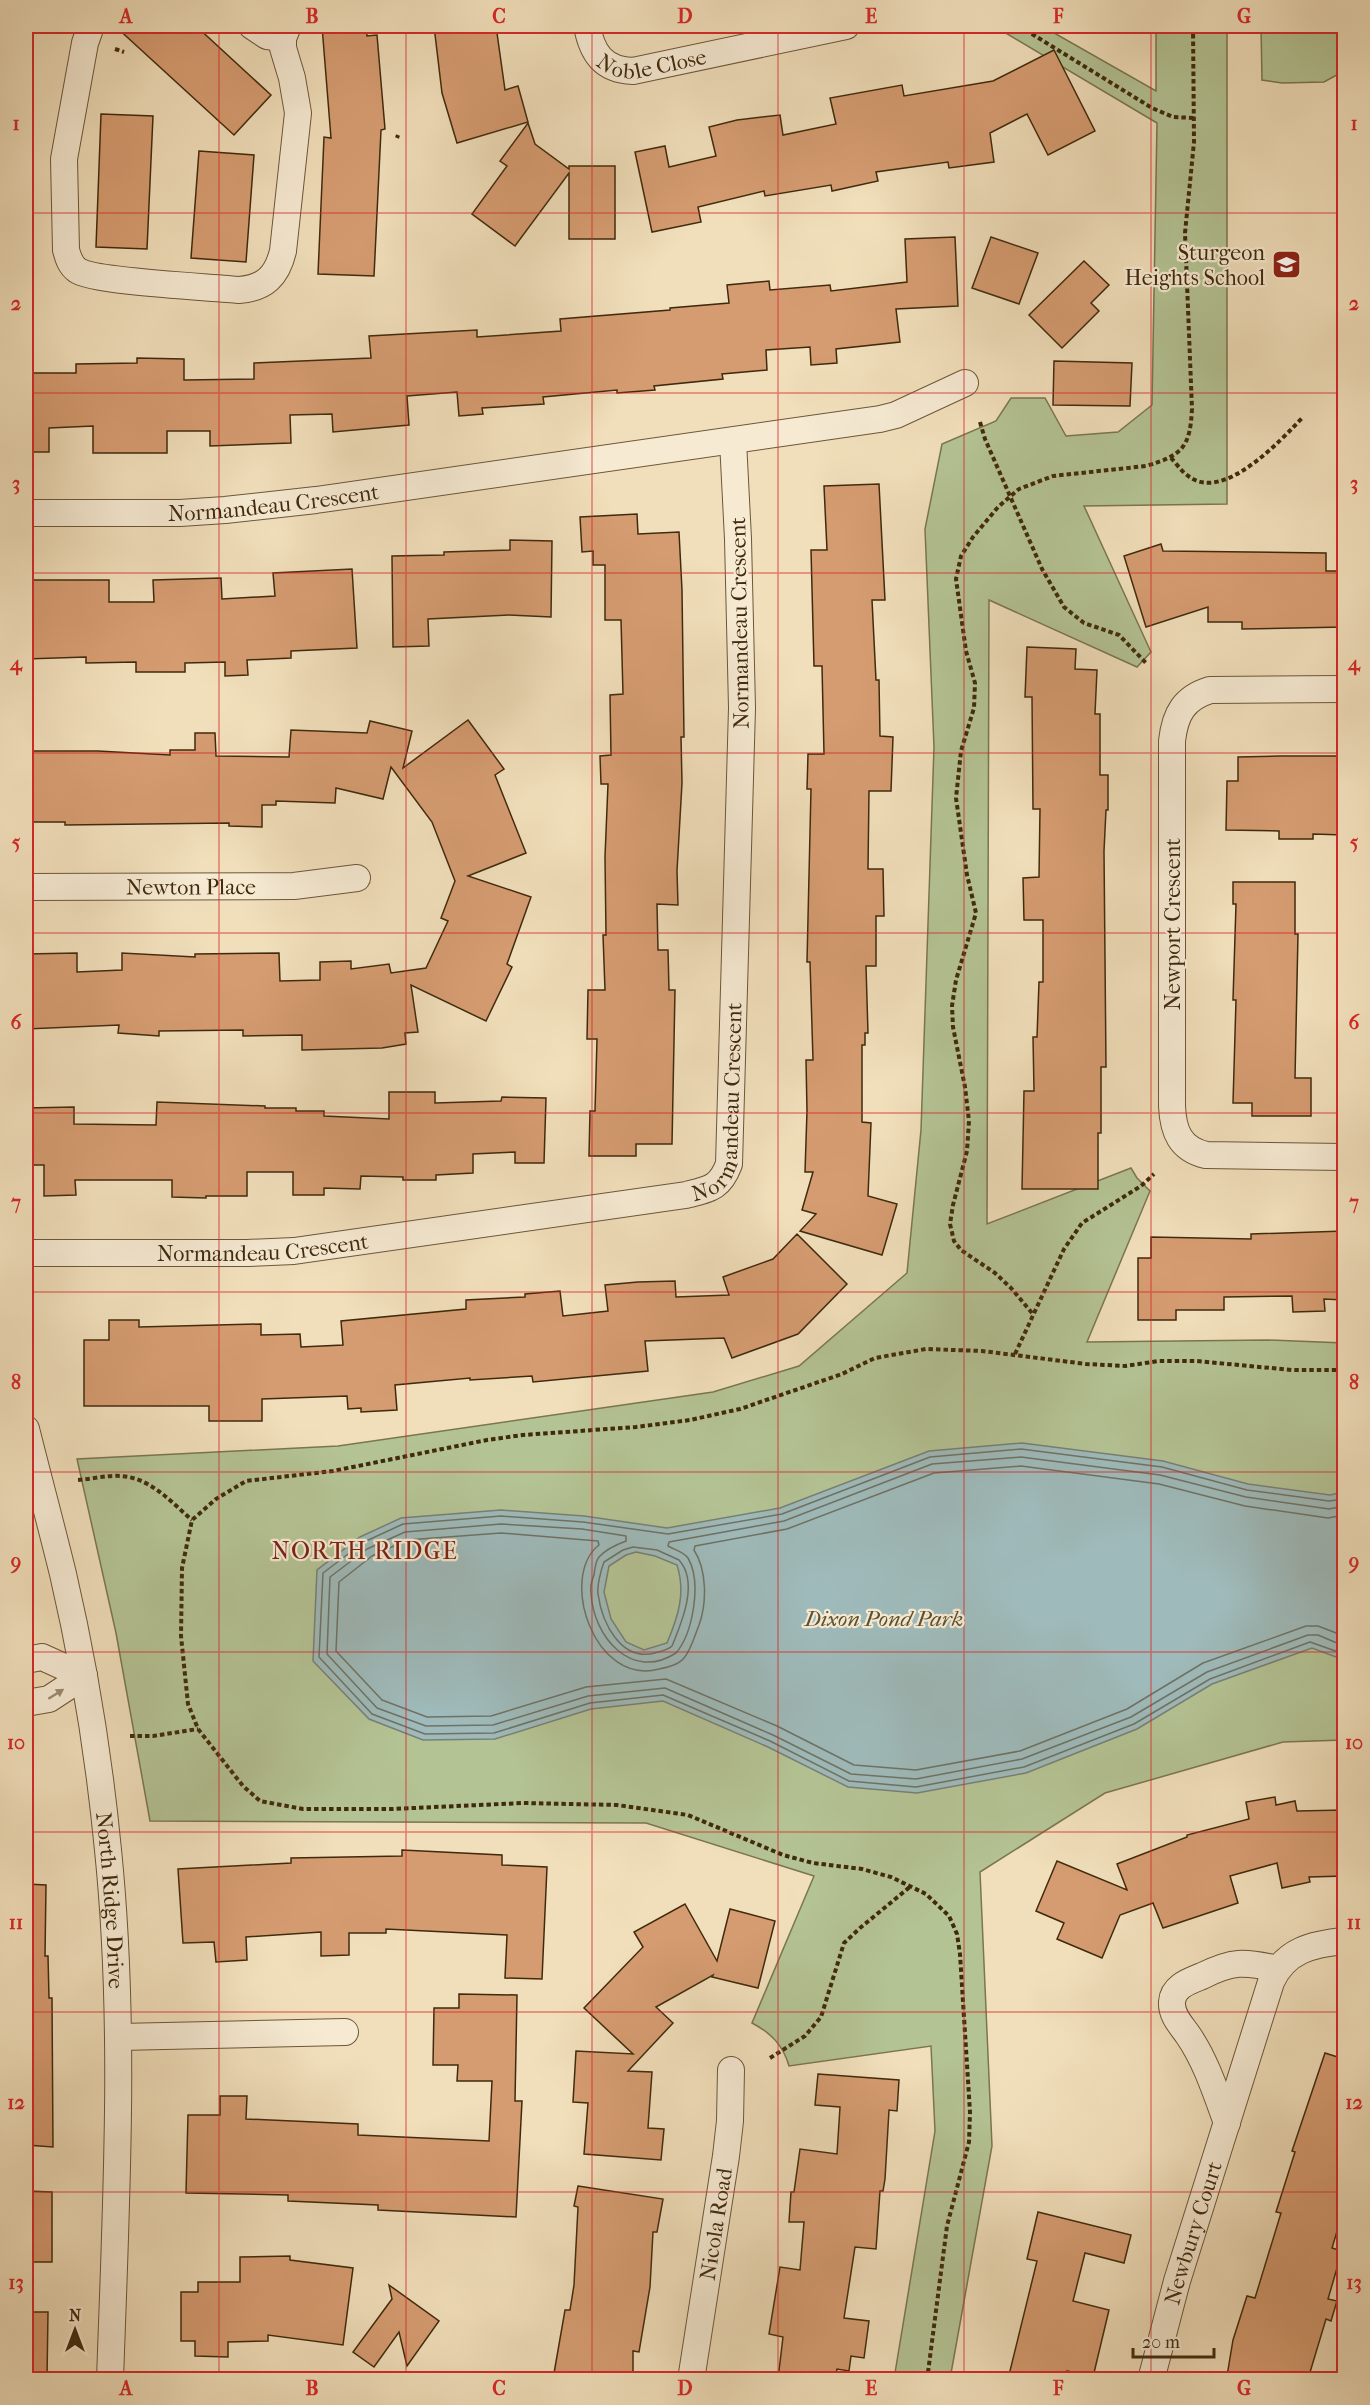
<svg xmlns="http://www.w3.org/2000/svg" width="1370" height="2405" viewBox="0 0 1370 2405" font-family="'IM FELL French Canon',serif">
	<rect width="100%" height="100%" fill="#f1dfbb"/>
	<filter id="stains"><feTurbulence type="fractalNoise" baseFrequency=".00333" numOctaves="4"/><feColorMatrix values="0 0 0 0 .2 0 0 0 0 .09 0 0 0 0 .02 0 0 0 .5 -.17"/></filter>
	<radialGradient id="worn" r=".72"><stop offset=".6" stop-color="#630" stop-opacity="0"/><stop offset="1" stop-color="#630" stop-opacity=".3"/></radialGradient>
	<g fill="#b4c394" stroke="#7a7650" stroke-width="1.5">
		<path d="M1001,26H1042L1156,91V26H1227V504L1084,506L1151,652L1137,667L989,600L987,1224L1131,1168L1137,1178L1150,1191L1087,1342L1268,1340L1344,1343V1740L1283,1742L1105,1793L980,1872L992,2146L950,2379H894L935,2131L931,2046L789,2066C783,2045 771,2033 752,2023L814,1876L646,1823L150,1821L116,1633L77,1459L338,1446L713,1392L799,1366L907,1273L921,1130L934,747L925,529L942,444L996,421L1011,398H1045L1066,436L1118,432L1152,405L1157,123L999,29Z"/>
		<path d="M1261,26H1344V71L1324,82L1282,83L1262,80Z"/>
	</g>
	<path fill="#9ebaba" stroke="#788075" stroke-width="1.5" fill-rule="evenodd" d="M1022,1443L1163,1461L1248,1484L1330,1495L1344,1492V1660L1312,1648L1212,1684L1137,1729L1026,1773L917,1793L848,1787L768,1747L663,1701L591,1709L495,1739L423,1740L369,1719L313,1661L317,1570L360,1537L401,1518L501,1510L584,1516L667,1528L780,1508L929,1451ZM636,1552L655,1556L677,1565C686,1593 678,1617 667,1643L644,1650L626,1642L611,1619L604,1592L609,1566L626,1555Z"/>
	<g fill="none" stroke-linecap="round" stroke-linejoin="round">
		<g stroke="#6f7264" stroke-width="1.5">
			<path d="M1344,1499L1329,1501L1247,1490L1162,1467L1021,1449L930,1457L782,1514L668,1534L583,1522L501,1516L403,1524L364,1542L323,1573L319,1657L372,1714L425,1734L494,1733L590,1703L663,1695L770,1741L849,1781L916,1787L1024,1767L1134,1724L1210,1679L1310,1642L1344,1654"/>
			<path d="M1344,1506L1329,1509L1246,1497L1160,1475L1021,1457L932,1464L784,1521L669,1542L668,1546C675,1550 684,1552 688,1558C702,1582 693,1633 676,1653C631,1682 593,1636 591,1593C590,1587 592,1580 594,1575C595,1569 595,1562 599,1557C605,1550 618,1544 626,1541V1536L582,1529L501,1524L405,1532L367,1549L330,1577L327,1654L377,1708L426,1726L493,1725L588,1696L665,1688L773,1735L851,1774L916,1779L1022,1759L1131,1717L1207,1672L1308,1635H1318L1344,1646"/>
			<path d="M1344,1515L1328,1518L1245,1506L1159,1484L1021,1466L934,1473L787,1529L695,1546L694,1550C707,1570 707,1603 699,1625C695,1635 691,1650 684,1658C678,1665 668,1667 659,1669C595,1687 558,1577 599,1545L598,1541L501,1533L407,1540L372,1556L339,1582L336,1651L382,1700L427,1717L491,1716L586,1687L666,1679L777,1726L854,1765L916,1770L1020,1751L1127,1709L1203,1663L1306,1626H1318L1344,1636"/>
			<path d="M633,1547L657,1550L679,1560C699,1582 682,1622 672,1646C668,1650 662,1651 655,1653C621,1662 602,1623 598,1594C597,1585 601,1570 604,1562L623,1550Z"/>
		</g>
	</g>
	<g fill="#d69c71" stroke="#402a0d" stroke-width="1.5">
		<path d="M115,26H196L271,95L234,135Z"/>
		<path d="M322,26H366L367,36L377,35L385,129L381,130L374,276L318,274L324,137L331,138Z"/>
		<path d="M434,26H496L505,90L518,86L528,122L457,143L442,93Z"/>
		<path d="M1054,50L1095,131L1048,155L1027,114L990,133L994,162L949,168L948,162L876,172L878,181L832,191L831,185L765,196L764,191L698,207L701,222L652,232L635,152L665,146L669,167L716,156L709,127L737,120L780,115L783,135L836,124L830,98L902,85L904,96L993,81Z"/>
		<path d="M101,114L153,116L147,249L96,247Z"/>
		<path d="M528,123L535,144L569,169V166H615V239H569V173L515,246L472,214L507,166L500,161Z"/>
		<path d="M199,151L254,155L246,262L191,258Z"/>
		<path d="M955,237L958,306L896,309L900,342L836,349L837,363L811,365L810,347L766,350L767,370L722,374L723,379L654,386L655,390L617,393V390L543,397L544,404L482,408L483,414L459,416L457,392L407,396L409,425L333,432L332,414L290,415L291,443L210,446V431H167V453H93V426L49,428V452H26V373H76V364L137,363V358L184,359V380L254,379V363L371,358L369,336L477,330V337L561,331L560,319L670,310V308L729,303L727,285L769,281L770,290L830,285L831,291L907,282L905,239Z"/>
		<path d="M991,237L1038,253L1019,304L972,288Z"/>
		<path d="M1084,261L1109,285L1091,303L1099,311L1062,348L1029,315Z"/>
		<path d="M1054,361L1132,363L1130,406L1053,405Z"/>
		<path d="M879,484L885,600H872L876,680H879L880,736L893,737L891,791H869L868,869H883L884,916H876V966H866L868,1033H865V1045H862V1122L871,1123L868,1196L897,1204L882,1255L800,1231L816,1214L802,1210L813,1172H805L807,1111L806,1060H813L810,962H807L811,789H807L808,754H824L822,666H814L811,550H827L824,486Z"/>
		<path d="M637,514L638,534L679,532L682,590L684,737H681L682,783L677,871L678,905L657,904L658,950H668L669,990H675L672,1144H636V1156H589L590,1111H595L597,1039H587L588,990H605L603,935H606L605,857L608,784H601L600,756L611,755L610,695L623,694L621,620H605V565H593V551L582,552L580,517Z"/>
		<path d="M510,540L552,541L551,617L509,615L428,619L429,646L393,647L392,556L444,555V552L510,550Z"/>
		<path d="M1161,544L1163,551L1326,553V571H1344V627L1242,629V622H1208V607L1146,627L1124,556Z"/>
		<path d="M352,569L357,648L291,651V658L247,660L248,675L225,676V662L185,663V672H136V662L86,663V657L26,659V580H109V602H154L153,580L221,578L222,599L275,596L273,573Z"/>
		<path d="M1027,647L1076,649L1075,669L1097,670L1095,714H1100V775H1108V810H1106L1104,851L1106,1067H1101V1133H1098V1189H1022L1024,1091H1034L1033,1037H1037L1039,982H1043V920H1024L1023,878L1039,877L1040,809H1033L1032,697H1025Z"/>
		<path d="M468,720L504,769L495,775L526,853L468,876L531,897L507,964L512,967L486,1021L411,985L418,1032L405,1033L406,1044L382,1048L302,1050V1035L243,1036V1030L159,1031V1036L118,1033L119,1025L26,1029V954L77,953V972L122,970V953L195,957V954L279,953L280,981L320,980V962L351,961V969L389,964L391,973L426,968L448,921L441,918L455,881L432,822L391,767L383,799L336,788L335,803L276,801V805H262V827L229,826V823L65,825V822H26V751H98L170,755V750H195V733H215L216,756L289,757L291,730L367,733L370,721L412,731L403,768Z"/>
		<path d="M1279,756H1344V835L1313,834V839H1279V831L1226,830L1227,781H1238V757Z"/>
		<path d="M1233,882H1295V934H1298L1295,1078H1311V1116H1252V1103H1233L1236,1000H1233L1236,904H1233Z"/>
		<path d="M389,1092H435V1103L501,1101L502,1097L546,1098L544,1163H515V1152L473,1154V1173L436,1175V1180H403V1177L361,1176L360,1189L324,1188V1195H293V1172H247V1196H206V1198L172,1197V1180H75L76,1195L44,1196V1165H26V1108L74,1107V1124L156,1125L157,1102L265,1106V1108H296V1111H324V1116L389,1119Z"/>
		<path d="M1344,1231V1300L1324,1299L1325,1311L1293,1312L1292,1296L1224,1297V1310H1176V1320H1138V1258H1151V1237L1251,1239V1234Z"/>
		<path d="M797,1234L847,1284L798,1334L732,1358L724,1338L645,1341L648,1371L533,1382L532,1376L470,1380V1378L395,1385L397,1410L361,1412V1408L348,1409L347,1396L262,1399V1421H209V1406H84V1340H109V1320H139V1327L261,1324V1335L300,1334L301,1347L343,1345L341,1321L466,1309V1300L525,1297V1294L560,1291L563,1316L608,1311L605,1285L638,1282L675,1281L676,1297L729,1295L723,1277L773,1259Z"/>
		<path d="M1275,1797L1276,1805L1295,1801L1297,1811L1344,1810V1876L1309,1877L1310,1882L1282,1888L1277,1863L1230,1876L1238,1903L1163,1928L1153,1903L1120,1915L1102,1958L1057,1939L1064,1923L1036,1911L1057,1861L1127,1890L1117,1864L1187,1837V1835L1249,1819L1246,1802Z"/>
		<path d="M402,1850L502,1855V1865L547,1867L542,1979L505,1978L507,1935L386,1929V1933H349V1955L321,1956V1932L246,1937L247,1960L216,1962L214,1942L183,1943L178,1869L291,1863V1858L402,1856Z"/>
		<path d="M26,1884L46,1885L45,1956H48L49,1998H52L53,2147L26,2145Z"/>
		<path d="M685,1904L717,1961L730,1909L775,1921L758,1988L712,1977L713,1975L656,2007L673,2023L628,2071L652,2072L648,2128L664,2129L661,2160L584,2154L588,2103L573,2102L576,2051L633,2054L584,2008L643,1947L634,1932Z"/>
		<path d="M459,1994L517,1995L515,2101H522L516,2217L378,2210V2205L288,2201V2195L186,2193L188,2115H220V2096H247L246,2119L358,2124V2135L489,2141L492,2081H457L458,2065H433L434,2008H459Z"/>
		<path d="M1325,2053L1344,2059V2208L1332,2248L1342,2251L1328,2299L1337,2301L1331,2321L1326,2319L1308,2379H1248L1227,2376L1233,2340L1247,2296L1255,2298L1281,2213L1276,2212L1295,2152L1292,2151Z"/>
		<path d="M818,2074L899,2080L897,2111L889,2110L885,2179L883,2191H880L876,2249L855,2247L844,2318L869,2321L864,2358L851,2356L849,2371L837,2369L835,2379H778L783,2337L769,2334L780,2267L800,2270L804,2222H789L791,2192H794L800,2149L837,2154L840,2107L815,2105Z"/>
		<path d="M578,2186L663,2199L657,2232H653L650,2287L639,2352L633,2351V2379H553L565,2310H570L574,2285L578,2207L574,2206Z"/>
		<path d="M26,2191L52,2192V2262H26Z"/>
		<path d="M1038,2212L1131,2235L1124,2263L1085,2253L1073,2301L1109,2310L1093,2377L1067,2371L1065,2379H1008L1037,2261L1027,2259Z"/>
		<path d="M290,2256V2260L353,2268L343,2345L268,2335V2341L228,2342V2357L195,2356V2341H181V2292H198V2282H240V2257Z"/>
		<path d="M389,2285L439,2321L407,2366L399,2332L374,2367L353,2352L392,2299Z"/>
		<path d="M26,2312H48L47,2379H26Z"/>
	</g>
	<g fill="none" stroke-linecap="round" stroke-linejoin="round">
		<defs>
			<g id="minor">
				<path d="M91,26L85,43L64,159L66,250C68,257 70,265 77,270C93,282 212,287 239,290C265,288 277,276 283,251L298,113L292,78L283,48V38L288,26"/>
				<path d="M252,26L267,36L283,38"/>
				<path id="s1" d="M587,26C592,53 603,70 633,71L846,26"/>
				<path id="s2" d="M26,513H180L225,510L316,500L880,419L896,415L965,383"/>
				<path d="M1344,689L1210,690C1184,698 1175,714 1172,741V1106C1173,1131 1180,1149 1206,1155L1344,1157"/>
				<path id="s3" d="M26,887L294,886L357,878"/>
				<path id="s4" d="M26,1253H247L294,1251L686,1195C710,1189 720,1188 729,1164L742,708L738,539L733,441"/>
				<path id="s5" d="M26,1429C38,1477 51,1525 63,1574C84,1664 99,1757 108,1850C126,2026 116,2203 110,2380"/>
				<path d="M26,1660L42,1657L84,1676"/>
				<path d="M26,1703L49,1699L84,1676"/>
				<path d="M119,2037L345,2032"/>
				<path d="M1227,2123C1216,2093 1206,2061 1188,2035C1181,2025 1171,2015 1172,2002C1173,1986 1190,1981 1202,1976C1232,1961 1244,1961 1277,1969"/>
				<path id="s6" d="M691,2380L726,2156L730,2121L731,2070"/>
				<path id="s7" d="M1151,2380L1177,2281L1271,1982C1285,1950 1313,1944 1344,1941"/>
			</g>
		</defs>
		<use href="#minor" stroke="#6c5738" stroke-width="28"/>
		<g stroke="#402a0d" stroke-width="4" stroke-dasharray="4.5 3" stroke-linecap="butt">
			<path d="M1019,26L1152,108L1173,117L1194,118"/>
			<path d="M115,49L124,52"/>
			<path d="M26,137H30"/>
			<path d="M397,138L398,135"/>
			<path d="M980,422L985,439L1042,569L1064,607L1084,623L1119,635L1146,663"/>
			<path d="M1171,458C1176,463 1181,471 1187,475C1222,505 1281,440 1303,417"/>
			<path d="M1032,1313L1011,1288L995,1273L961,1250L954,1241L950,1224L953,1205L967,1151L969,1121L965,1087L953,1027L952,1006L956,980L976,913L967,875L956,798L961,751L974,708L975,683L966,651L956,579L961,556L973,537L998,507L1019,489L1053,476L1146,466C1183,455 1190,447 1192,409L1185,233L1194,142L1193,26"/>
			<path d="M1015,1354L1064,1249L1082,1223L1141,1186L1154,1174"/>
			<path d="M78,1480C92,1479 107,1475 121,1476C151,1478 171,1502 192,1520"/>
			<path d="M130,1736H153L198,1729"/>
			<path d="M770,2058L805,2036L821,2017L844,1943L860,1928L911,1886"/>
			<path d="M927,2380L947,2226L969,2142L970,2112L960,1954L957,1934L949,1916L926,1894L891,1877L862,1869L813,1863L783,1855L688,1815L617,1805L523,1803L392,1809H303L260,1801L243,1786L198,1729L188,1704L181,1636L182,1568L192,1520L216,1499L246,1481L333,1471L487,1440L523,1435L636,1427L690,1420L740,1409L842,1374L875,1358L926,1349L982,1351L1086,1364L1125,1366L1159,1361H1196L1292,1370H1344"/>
		</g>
		<use href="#minor" stroke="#f6ead3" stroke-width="26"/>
	</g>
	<defs><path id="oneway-solid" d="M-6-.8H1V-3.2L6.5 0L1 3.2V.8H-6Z" transform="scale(1.5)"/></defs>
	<use fill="#9b8a70" href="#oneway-solid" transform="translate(56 1694) rotate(-32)"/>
	<path fill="none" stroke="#d62828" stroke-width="1.5" stroke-opacity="0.55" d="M219,26V2380M406,26V2380M592,26V2380M778,26V2380M964,26V2380M1151,26V2380M26,213H1344M26,393H1344M26,573H1344M26,753H1344M26,933H1344M26,1113H1344M26,1292H1344M26,1472H1344M26,1652H1344M26,1832H1344M26,2012H1344M26,2192H1344"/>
	<defs>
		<symbol id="school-square" viewBox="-11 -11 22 22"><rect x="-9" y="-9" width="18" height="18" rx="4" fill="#8f2418" stroke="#f6ead3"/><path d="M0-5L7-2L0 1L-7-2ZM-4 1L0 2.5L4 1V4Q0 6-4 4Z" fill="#fff"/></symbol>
	</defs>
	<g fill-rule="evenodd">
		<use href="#school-square" x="1270" y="248" width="33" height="33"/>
	</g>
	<g text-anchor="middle" stroke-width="4.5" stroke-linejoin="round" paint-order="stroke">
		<g font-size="22" fill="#402a0d" stroke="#f6ead3">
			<text dy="8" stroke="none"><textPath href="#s1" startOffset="90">Noble Close</textPath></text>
			<text dy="8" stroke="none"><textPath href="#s2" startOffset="248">Normandeau Crescent</textPath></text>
			<text transform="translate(739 623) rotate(-91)" y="8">Normandeau Crescent</text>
			<text dy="8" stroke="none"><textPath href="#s3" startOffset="165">Newton Place</textPath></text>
			<text transform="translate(1172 924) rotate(-90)" y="8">Newport Crescent</text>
			<text dy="8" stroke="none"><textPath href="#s4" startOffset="776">Normandeau Crescent</textPath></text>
			<text dy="8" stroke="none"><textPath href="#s4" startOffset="237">Normandeau Crescent</textPath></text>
			<text dy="8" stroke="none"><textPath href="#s5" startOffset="480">North Ridge Drive</textPath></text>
			<text dy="8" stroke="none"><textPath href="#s6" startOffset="158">Nicola Road</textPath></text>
			<text dy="8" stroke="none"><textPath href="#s7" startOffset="153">Newbury Court</textPath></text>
		</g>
		<g font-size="22" fill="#402a0d" stroke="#f6ead3" text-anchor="end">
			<text x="1265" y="260">Sturgeon<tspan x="1265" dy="25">Heights School</tspan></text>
		</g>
		<g font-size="22" font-style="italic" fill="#5d502f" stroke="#f6ead3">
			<text x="884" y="1626">Dixon Pond Park</text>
		</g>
		<g font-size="24" letter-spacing="1.5" fill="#7a1f14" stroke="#f6ead3">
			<text x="365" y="1559">NORTH RIDGE</text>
		</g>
	</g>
	<rect width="1370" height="2405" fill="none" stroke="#f1dfbb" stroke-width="66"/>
	<g transform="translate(75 2330)" stroke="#f6ead3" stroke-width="4.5" paint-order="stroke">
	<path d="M0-4.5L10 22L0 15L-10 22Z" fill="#402a0d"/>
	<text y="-9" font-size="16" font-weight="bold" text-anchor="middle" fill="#402a0d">N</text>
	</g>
	<path d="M1133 2348v9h81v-9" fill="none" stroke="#402a0d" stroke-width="3"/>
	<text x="1142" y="2348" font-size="18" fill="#402a0d" stroke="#f6ead3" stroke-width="4.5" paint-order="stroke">20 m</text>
	<rect x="33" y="33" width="1304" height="2339" fill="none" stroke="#d62828" stroke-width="2"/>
	<g font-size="20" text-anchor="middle" font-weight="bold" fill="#d62828">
		<text x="126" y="23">A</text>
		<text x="312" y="23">B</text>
		<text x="499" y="23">C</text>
		<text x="685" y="23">D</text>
		<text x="871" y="23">E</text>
		<text x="1058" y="23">F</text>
		<text x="1244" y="23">G</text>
		<text x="16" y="130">1</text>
		<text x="1354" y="130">1</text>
		<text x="16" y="310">2</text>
		<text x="1354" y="310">2</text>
		<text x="16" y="490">3</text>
		<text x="1354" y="490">3</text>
		<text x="16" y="670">4</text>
		<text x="1354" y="670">4</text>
		<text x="16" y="849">5</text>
		<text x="1354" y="849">5</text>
		<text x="16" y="1029">6</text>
		<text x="1354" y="1029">6</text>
		<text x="16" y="1209">7</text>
		<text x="1354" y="1209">7</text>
		<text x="16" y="1389">8</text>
		<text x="1354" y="1389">8</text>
		<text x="16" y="1569">9</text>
		<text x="1354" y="1569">9</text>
		<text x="16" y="1749">10</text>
		<text x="1354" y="1749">10</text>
		<text x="16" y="1929">11</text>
		<text x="1354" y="1929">11</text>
		<text x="16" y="2109">12</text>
		<text x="1354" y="2109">12</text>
		<text x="16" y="2289">13</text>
		<text x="1354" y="2289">13</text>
		<text x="126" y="2395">A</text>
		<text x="312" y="2395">B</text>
		<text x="499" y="2395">C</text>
		<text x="685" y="2395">D</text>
		<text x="871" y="2395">E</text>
		<text x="1058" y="2395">F</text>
		<text x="1244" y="2395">G</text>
	</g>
	<rect width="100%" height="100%" filter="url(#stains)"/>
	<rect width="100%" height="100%" fill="url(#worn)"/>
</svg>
